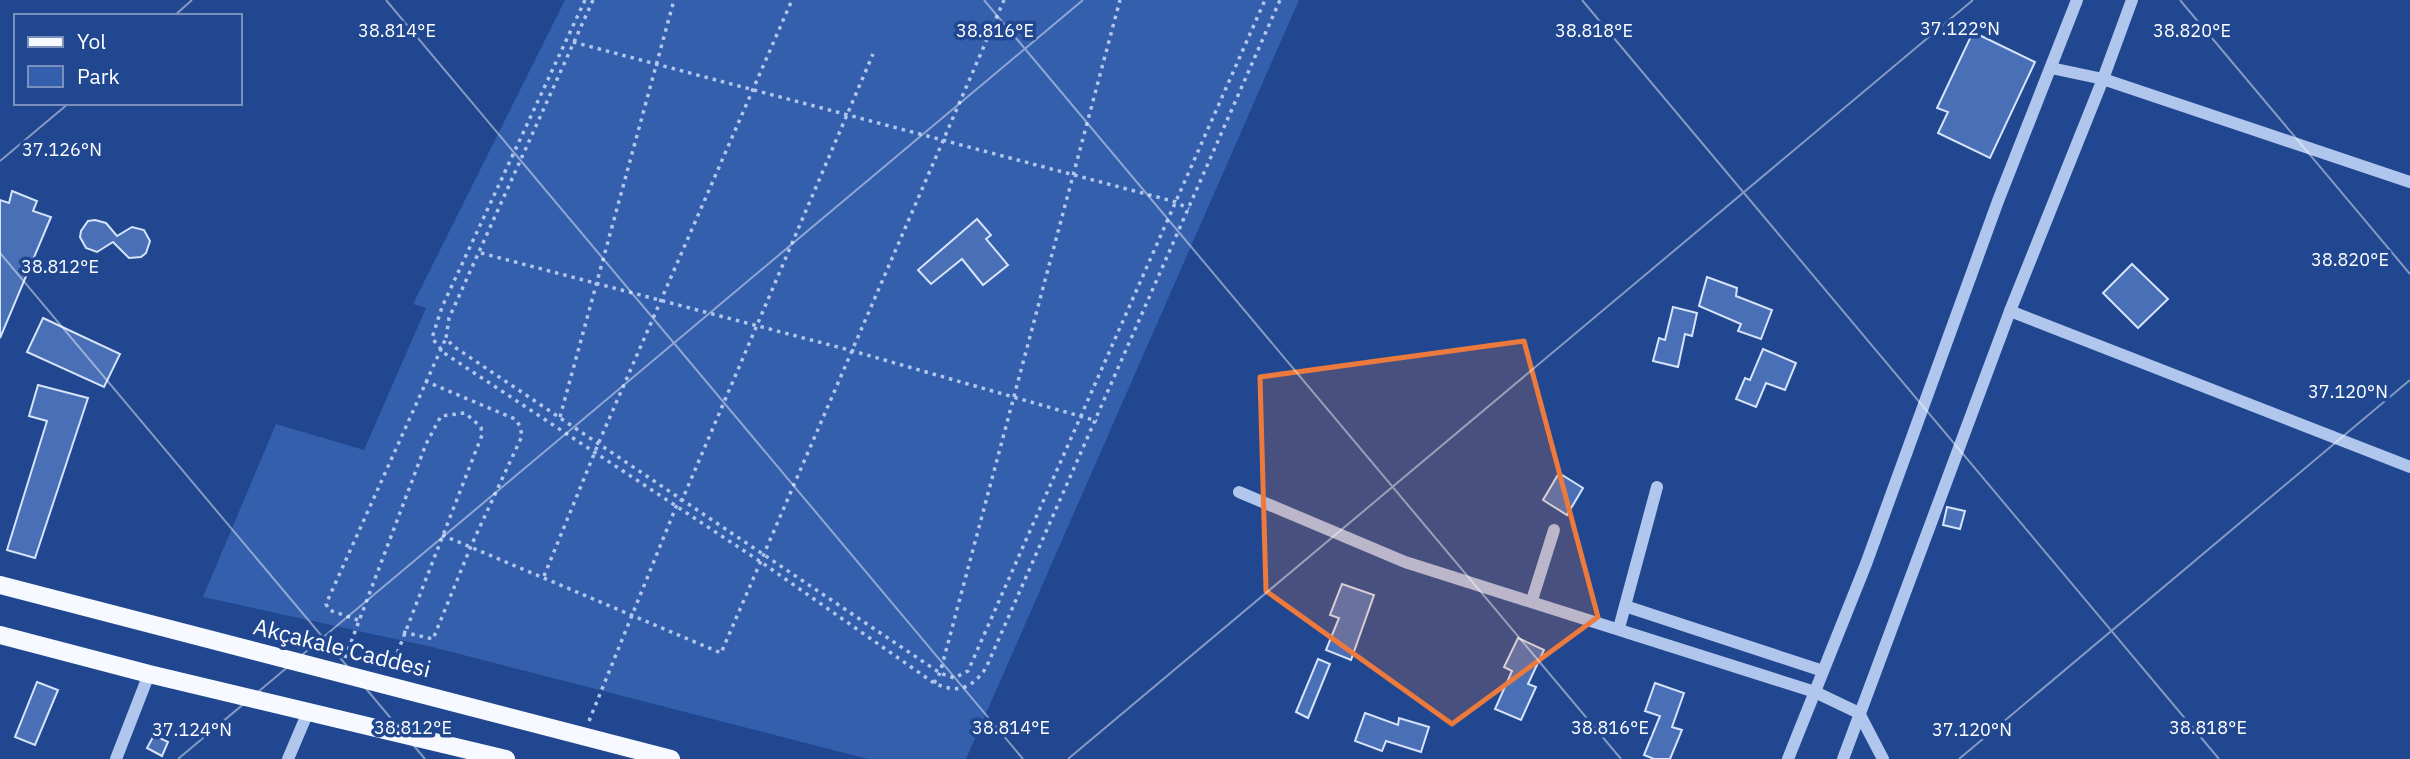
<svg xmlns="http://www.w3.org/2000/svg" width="2410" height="759" viewBox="0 0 2410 759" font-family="'IBM Plex Sans',sans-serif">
	<rect width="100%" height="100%" fill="#204790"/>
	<path fill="#345fad" d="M565,0H1299L966,759H868L432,647L203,597L276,424L364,450L426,308L413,304Z"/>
	<g fill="#4970b7" stroke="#d6e3f9" stroke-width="2">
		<path d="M1973,32L2035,62L1990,158L1938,133L1948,112L1937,108Z"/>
		<path d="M12,191L37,201L33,211L51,217L0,338V200L9,203Z"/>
		<path d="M977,219L991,235L986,239L1008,265L983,285L962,259L931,284L918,270Z"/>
		<path d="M95,220L106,223L117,236L132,227L144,230L150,241L146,253L141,257L129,258L113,242L97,252L86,248L80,237L81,231L88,221Z"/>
		<path d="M2132,264L2168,299L2138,328L2103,293Z"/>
		<path d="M1707,277L1737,288L1736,296L1772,310L1761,339L1738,331L1741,324L1699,306Z"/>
		<path d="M1673,307L1697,313L1692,336L1685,334L1678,367L1653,361L1659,338L1665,340Z"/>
		<path d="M43,318L120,354L104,387L27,352Z"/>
		<path d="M1763,349L1796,363L1785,390L1766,383L1756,407L1736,399L1745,378L1750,380Z"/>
		<path d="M38,385L88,398L35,558L7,550L47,421L29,416Z"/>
		<path d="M1559,473L1583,488L1567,515L1543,500Z"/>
		<path d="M1947,507L1965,511L1960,529L1943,525Z"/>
		<path d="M1342,584L1374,595L1351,660L1326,650L1339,618L1330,615Z"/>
		<path d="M1518,638L1544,650L1528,684L1536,687L1521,720L1495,709L1512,671L1504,667Z"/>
		<path d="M1318,659L1330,664L1308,718L1296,712Z"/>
		<path d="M37,682L58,690L35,745L15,737Z"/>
		<path d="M1655,683L1684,693L1672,727L1682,730L1670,759H1654L1644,755L1660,716L1645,711Z"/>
		<path d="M1365,713L1398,725L1399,718L1429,727L1421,752L1386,741L1382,751L1355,741Z"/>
		<path d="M154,735L168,742L162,756L147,748Z"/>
	</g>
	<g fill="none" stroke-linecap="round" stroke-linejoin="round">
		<g stroke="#b0c6ed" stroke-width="3.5" stroke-dasharray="3.5 5" stroke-linecap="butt">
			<path d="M585,0L442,307L432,338L444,353L761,562L934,683C958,694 971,689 986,668L1280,0"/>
			<path d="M593,0L449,318L446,338L453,346L940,673L954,678L968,671L1265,0"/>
			<path d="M573,42L1176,202L1189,209"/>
			<path d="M481,253L853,351L1097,421"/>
			<path d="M560,417L674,0"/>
			<path d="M442,535L721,653L1004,0"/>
			<path d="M544,576L599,442L792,0"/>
			<path d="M358,620L329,610L326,604L446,338"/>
			<path d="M403,632L433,639L471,546L522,436L520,426L515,419L425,381"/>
			<path d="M345,658L426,444L441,416L465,413L481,427L482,435L391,669"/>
			<path d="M934,683L940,673L1120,0"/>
			<path d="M589,721L676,507L683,498L873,54"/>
		</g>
		<g stroke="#b0c6ed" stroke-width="12">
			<path d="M2051,68L2103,79L2410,182"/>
			<path d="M2010,311L2410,467"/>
			<path d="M1239,492L1405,562L1815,692L1859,713L1883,759"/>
			<path d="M1532,600L1554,530"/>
			<path d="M1625,606L1823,671"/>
			<path d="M1619,628L1657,487"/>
			<path d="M116,759L149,674"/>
			<path d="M288,759L308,712"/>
			<path d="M1788,759L1866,564L1998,201L2077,0"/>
			<path d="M1843,759L2010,311L2103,79L2132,0"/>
		</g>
		<g stroke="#f6f9ff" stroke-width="18">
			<path d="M0,585L671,759"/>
			<path d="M0,635L149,674L506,759"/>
		</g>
	</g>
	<path fill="#ed7a3d" fill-opacity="0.2" stroke="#ed7a3d" stroke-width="5" stroke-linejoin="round" d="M1524,341L1598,617L1452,724L1266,591L1260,377Z"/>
	<path fill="none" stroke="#fff" stroke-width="2" stroke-opacity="0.45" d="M386,0L1023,759M984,0L1621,759M1582,0L2219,759M2180,0L2410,274M174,16L192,0M0,161L69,103M0,253L425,759M178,759L1083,0M1068,759L1973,0M1959,759L2410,380"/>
	<g text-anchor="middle" stroke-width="7" stroke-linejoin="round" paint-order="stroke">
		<g font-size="23" fill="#fff" stroke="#204790">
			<text transform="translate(342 648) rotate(14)" y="8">Akçakale Caddesi</text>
		</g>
	</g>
	<g font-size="18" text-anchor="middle" fill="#fff" stroke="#204790" stroke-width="7" stroke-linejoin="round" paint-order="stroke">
		<text x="1960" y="35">37.122°N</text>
		<text x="995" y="37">38.816°E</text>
		<text x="1594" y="37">38.818°E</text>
		<text x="397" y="37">38.814°E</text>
		<text x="2192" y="37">38.820°E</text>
		<text x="62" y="156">37.126°N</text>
		<text x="2350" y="266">38.820°E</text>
		<text x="60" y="273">38.812°E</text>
		<text x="2348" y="398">37.120°N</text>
		<text x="413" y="734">38.812°E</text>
		<text x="1011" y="734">38.814°E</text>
		<text x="1610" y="734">38.816°E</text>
		<text x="2208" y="734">38.818°E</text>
		<text x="192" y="736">37.124°N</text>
		<text x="1972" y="736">37.120°N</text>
	</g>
	<rect x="14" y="14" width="228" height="91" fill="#204790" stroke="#7991bc" stroke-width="2"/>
	<rect x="28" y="37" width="35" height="10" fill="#f6f9ff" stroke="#7991bc" stroke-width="2"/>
	<text x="77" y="49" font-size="21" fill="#ffffff">Yol</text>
	<rect x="28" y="66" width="35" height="21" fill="#345fad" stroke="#7991bc" stroke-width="2"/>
	<text x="77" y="84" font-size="21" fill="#ffffff">Park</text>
</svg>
